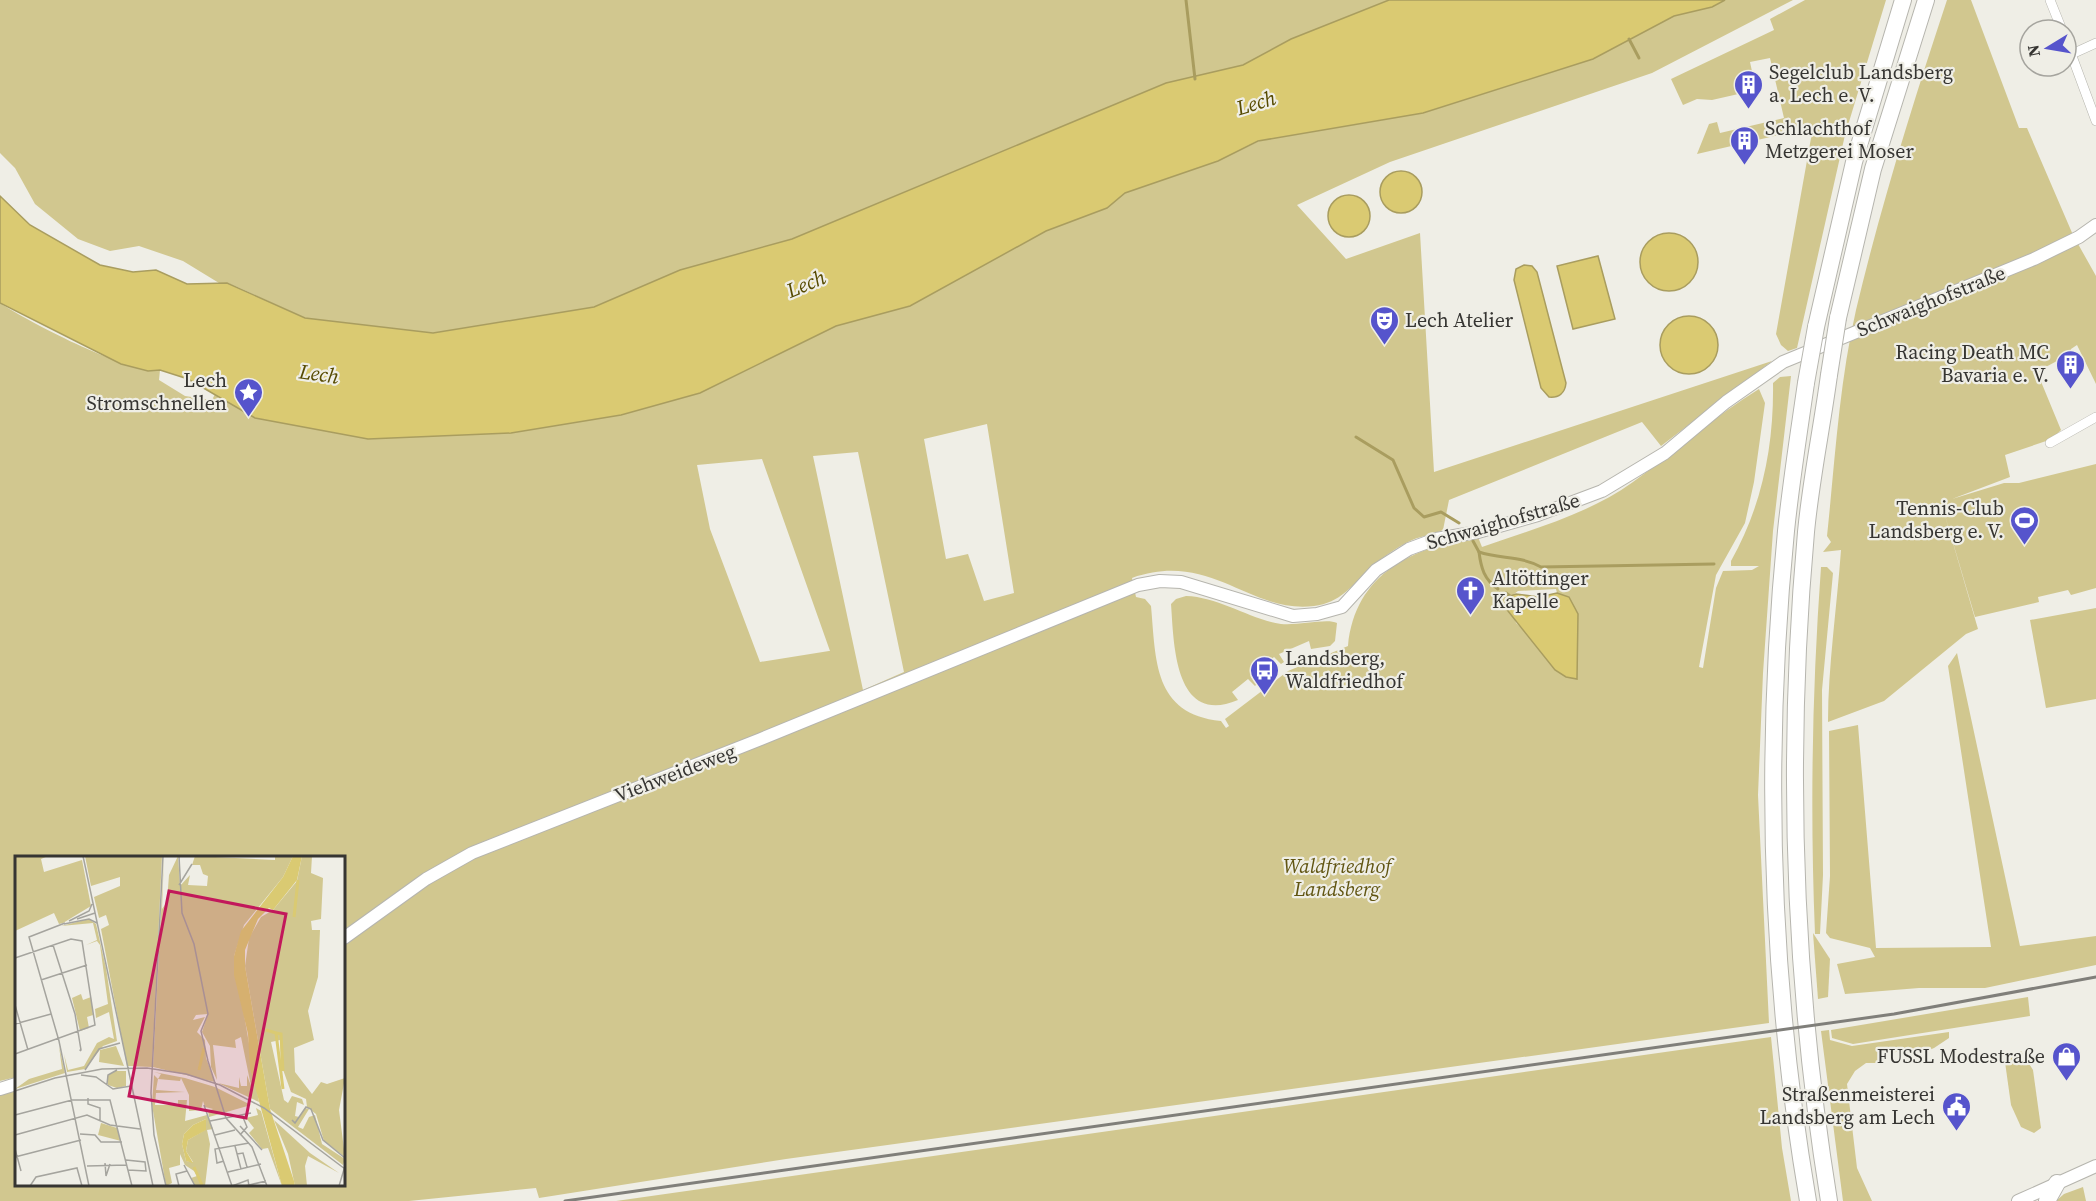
<svg xmlns="http://www.w3.org/2000/svg" width="2096" height="1201" viewBox="0 0 2096 1201" font-family="'Source Serif 4',serif">
	<rect width="100%" height="100%" fill="#efeee6"/>
	<g fill="#d1c78f" fill-rule="evenodd">
		<path d="M0,0H1389L1291,39L1243,66L1166,83L792,239L680,270L594,307L433,333L305,318L242,289L228,283H219L183,261L139,246L110,251L78,239L35,204L15,168L0,153Z"/>
		<path d="M1725,0H1793L1652,73L1390,162L1297,205L1346,259L1420,233L1434,472L1772,361L1661,446L1642,422L1449,500L1443,530C1432,535 1419,536 1408,542C1396,548 1380,559 1370,568C1353,585 1340,603 1314,606C1249,614 1211,550 1132,578L1136,597L1145,599L1151,606C1156,660 1153,714 1221,721L1226,728L1229,726L1225,719L1288,671L1348,646C1355,573 1413,547 1478,537L1482,547C1533,529 1589,514 1633,482C1676,451 1715,416 1759,389L1765,403L1754,482L1745,523L1716,575L1699,667L1703,668L1716,588L1723,571L1752,570L1759,566H1731V561C1762,506 1774,446 1773,383L1780,377L1791,376L1773,531L1763,673L1758,795L1769,1023L786,1159L539,1198L536,1188L409,1201H0V1094L16,1089V1184H344V858H16V1077L0,1081V303C31,323 126,373 160,370L159,380L185,396L212,400L215,394L255,418L320,429L511,433L621,415L700,393L836,326L910,306L1046,231L1107,208L1125,193L1218,161L1259,141L1423,113L1593,59L1674,16L1712,7ZM987,424L1014,593L984,601L968,554L946,559L924,439ZM858,452L904,672L863,690L813,456ZM762,459L830,651H829L760,662L710,529L697,465ZM1556,589L1557,593L1569,597L1577,650V678L1516,623L1510,597L1518,591Z"/>
		<path d="M1805,0H1886L1845,135L1797,348L1788,351L1781,345L1776,334L1813,127L1697,154L1709,124L1717,122L1720,133L1784,118L1770,58L1750,62L1756,90L1712,100L1697,99L1683,105L1671,79L1774,30L1770,19Z"/>
		<path d="M1947,0H1971L2019,128H2027L2073,235L2096,276V384L2077,345L2071,349L2070,354L2042,369V384L2061,430L2052,439L2005,455L2010,477L1952,499L2004,483H2019L2096,464V588L2071,595L2068,590L2038,597L2039,602L1975,617L1941,502L1978,629L1966,634L1884,701L1828,722C1828,667 1837,606 1841,550L1823,552L1831,542L1827,536C1835,461 1839,384 1856,310C1881,205 1913,103 1947,0Z"/>
		<path d="M1821,567H1827L1833,573L1822,690L1823,875L1820,934H1815C1810,811 1812,690 1821,567Z"/>
		<path d="M1186,596C1219,597 1249,619 1281,624C1297,626 1327,618 1337,623L1335,641L1330,646L1311,649L1309,641L1279,654L1284,662L1281,664L1274,657L1251,677L1257,684L1255,686L1248,679L1232,692L1238,700C1174,727 1174,643 1171,604L1176,599Z"/>
		<path d="M2096,608V699L2046,708L2030,620Z"/>
		<path d="M1957,653L2020,946L2096,936V965L1985,988H1919L1845,994L1837,964L1875,957L1870,948L1830,938L1826,933L1830,876L1829,731L1858,725L1876,948L1991,947L1948,666Z"/>
		<path d="M1813,933L1830,959L1828,997L1818,999Z"/>
		<path d="M2028,997L2030,1016L1853,1044L1832,1038L1831,1030Z"/>
		<path d="M1829,1030L1830,1040L1852,1046L1949,1032V1038L1934,1048L1913,1057L1900,1051L1883,1055L1878,1063H1866L1855,1071L1847,1084L1857,1168L1872,1201H1843L1821,1031Z"/>
		<path d="M1771,1037L1782,1148L1791,1201H616Z"/>
		<path d="M2021,1051L2033,1070L2041,1128L2034,1133L2021,1127L2011,1105L2005,1062Z"/>
		<path d="M2083,1187L2086,1201H2056L2064,1194Z"/>
	</g>
	<g fill="#daca72" stroke="#a99d5f" stroke-width="1.5">
		<path d="M1389,0H1725L1712,7L1674,16L1593,59L1423,113L1258,141L1218,161L1125,193L1107,208L1046,231L910,306L836,326L700,393L621,415L511,433L368,439L255,418L188,379L160,370L148,371L121,364L0,303V196L30,225L100,265L133,272L156,270L187,284L227,283L305,318L433,333L594,307L680,270L792,239L1166,83L1243,65L1291,39Z"/>
		<circle cx="1401" cy="192" r="21"/>
		<circle cx="1349" cy="216" r="21"/>
		<circle cx="1669" cy="262" r="29"/>
		<path d="M1598,256L1615,319L1573,329L1557,266Z"/>
		<path d="M1524,265L1532,266L1537,272L1566,383C1565,393 1559,398 1549,397L1541,388L1514,280L1516,269Z"/>
		<circle cx="1689" cy="345" r="29"/>
		<path d="M1557,593L1569,597L1578,614L1577,679L1566,677L1555,670L1508,611L1510,596L1516,594L1539,597Z"/>
	</g>
	<g fill="none" stroke-linecap="round" stroke-linejoin="round">
		<g stroke="#a99d5f" stroke-width="3">
			<path d="M1186,0L1195,79"/>
			<path d="M1629,39L1639,58"/>
			<path d="M1356,437L1393,460L1414,508L1424,517L1441,512L1459,523"/>
			<path d="M1473,541L1479,552C1500,559 1522,556 1541,567L1714,564"/>
			<path d="M1479,552C1481,568 1484,579 1498,589"/>
			<path d="M1506,593L1510,596"/>
		</g>
		<defs>
			<g id="street">
				<path d="M2050,0L2062,30"/>
				<path d="M2066,40L2096,121"/>
				<path d="M2072,54L2096,43"/>
				<path d="M2050,443L2096,417"/>
			</g>
			<g id="secondary">
				<path d="M344,938L426,879L472,853L761,739L1138,585L1160,581L1181,582L1293,616L1317,614L1342,607L1376,570L1409,549L1436,539L1478,532L1538,515L1602,491L1665,453L1726,402L1783,362L2034,259L2079,237L2096,225"/>
				<path d="M0,1089L16,1084"/>
				<path d="M2018,1201L2096,1166"/>
			</g>
			<g id="highway">
				<path d="M1838,318L1873,169L1926,0"/>
				<path d="M1816,327L1854,162L1903,0"/>
				<path d="M1806,383C1799,432 1791,482 1786,531C1764,754 1770,980 1808,1201"/>
				<path d="M1829,1201C1793,979 1786,755 1806,532C1811,479 1822,427 1829,375"/>
				<path d="M2047,1201L2057,1183"/>
			</g>
		</defs>
		<use href="#street" stroke="#b6b5ae" stroke-width="10"/>
		<use href="#secondary" stroke="#b6b5ae" stroke-width="14"/>
		<use href="#highway" stroke="#b6b5ae" stroke-width="18"/>
		<use href="#street" stroke="#fff" stroke-width="9"/>
		<use href="#secondary" stroke="#fff" stroke-width="12"/>
		<use href="#highway" stroke="#fff" stroke-width="16"/>
		<path stroke="#807f7a" stroke-width="3" d="M565,1201L1894,1014L2096,977"/>
		<defs>
			<g id="highway-bridge">
				<path d="M1829,375L1838,318"/>
				<path d="M1806,383L1816,327"/>
			</g>
		</defs>
		<use href="#highway-bridge" stroke="#b6b5ae" stroke-width="18" stroke-linecap="butt"/>
		<use href="#highway-bridge" stroke="#fff" stroke-width="16"/>
	</g>
	<defs>
		<symbol id="building-pin" viewBox="-11 -11 22 30"><path d="M0 17L-7.5 6A9.5 9.5 0 1 1 7.5 6Z" fill="#5654cc" stroke="#efeee6"/><path d="M-4-6H4V6H1V3H-1V6H-4ZM-2.5-4.3h1.7v1.8h-1.7ZM.8-4.3h1.7v1.8H.8ZM-2.5-1h1.7V.8h-1.7ZM.8-1h1.7V.8H.8Z" fill="#fff"/></symbol>
		<symbol id="theatre-pin" viewBox="-11 -11 22 30"><path d="M0 17L-7.5 6A9.5 9.5 0 1 1 7.5 6Z" fill="#5654cc" stroke="#efeee6"/><path d="M-5-5.5Q0-4 5-5.5V0Q5 5 0 6Q-5 5-5 0ZM-3.3-2.5H-1v1.5H-3.3ZM1-2.5H3.3v1.5H1ZM-2.8 1Q0 5.5 2.8 1Z" fill="#fff"/></symbol>
		<symbol id="sight-pin" viewBox="-11 -11 22 30"><path d="M0 17L-7.5 6A9.5 9.5 0 1 1 7.5 6Z" fill="#5654cc" stroke="#efeee6"/><path d="M0-6L1.8-2.2L6-1.7L2.9 1.2L3.7 5.4L0 3.3L-3.7 5.4L-2.9 1.2L-6-1.7L-1.8-2.2Z" fill="#fff"/></symbol>
		<symbol id="stadium-pin" viewBox="-11 -11 22 30"><path d="M0 17L-7.5 6A9.5 9.5 0 1 1 7.5 6Z" fill="#5654cc" stroke="#efeee6"/><path d="M0-5a6.5 5 0 1 0 0 10a6.5 5 0 1 0 0-10ZM-3.5-1.8h7v3.6h-7Z" fill="#fff"/></symbol>
		<symbol id="church-pin" viewBox="-11 -11 22 30"><path d="M0 17L-7.5 6A9.5 9.5 0 1 1 7.5 6Z" fill="#5654cc" stroke="#efeee6"/><path d="M-1.2-6h2.4v3.5h3.3v2.4h-3.3V6h-2.4V-.1h-3.3v-2.4h3.3Z" fill="#fff"/></symbol>
		<symbol id="bus-pin" viewBox="-11 -11 22 30"><path d="M0 17L-7.5 6A9.5 9.5 0 1 1 7.5 6Z" fill="#5654cc" stroke="#efeee6"/><path d="M-5-6H5V4H4V6H2V4H-2V6H-4V4H-5ZM-3.5-4V0h7V-4ZM-3.5 1.2v1.5H-2V1.2ZM2 1.2v1.5H3.5V1.2Z" fill="#fff"/></symbol>
		<symbol id="shop-pin" viewBox="-11 -11 22 30"><path d="M0 17L-7.5 6A9.5 9.5 0 1 1 7.5 6Z" fill="#5654cc" stroke="#efeee6"/><path d="M-5-2.5h2.3a2.7 3.5 0 0 1 5.4 0H5L5.5 6h-11ZM-1.5-2.5h3a1.5 2.3 0 0 0-3 0Z" fill="#fff"/></symbol>
		<symbol id="civic-pin" viewBox="-11 -11 22 30"><path d="M0 17L-7.5 6A9.5 9.5 0 1 1 7.5 6Z" fill="#5654cc" stroke="#efeee6"/><path d="M-.6-6.5H3V-4.5H.6V-3L4-1V1h2V6H-6V1h2V-1L-.6-3ZM-1.2 2.5V6h2.4V2.5Z" fill="#fff"/></symbol>
	</defs>
	<g fill-rule="evenodd">
		<use href="#building-pin" x="1732" y="68" width="33" height="45"/>
		<use href="#building-pin" x="1728" y="124" width="33" height="45"/>
		<use href="#theatre-pin" x="1368" y="304" width="33" height="45"/>
		<use href="#building-pin" x="2054" y="348" width="33" height="45"/>
		<use href="#sight-pin" x="232" y="376" width="33" height="45"/>
		<use href="#stadium-pin" x="2008" y="504" width="33" height="45"/>
		<use href="#church-pin" x="1454" y="574" width="33" height="45"/>
		<use href="#bus-pin" x="1248" y="654" width="33" height="45"/>
		<use href="#shop-pin" x="2050" y="1040" width="33" height="45"/>
		<use href="#civic-pin" x="1940" y="1090" width="33" height="45"/>
	</g>
	<g text-anchor="middle" stroke-width="4.5" stroke-linejoin="round" paint-order="stroke">
		<g font-size="20" fill="#363532" stroke="#efeee6" text-anchor="start">
			<text x="1769" y="79">Segelclub Landsberg<tspan x="1769" dy="23">a. Lech e. V.</tspan></text>
			<text x="1765" y="135">Schlachthof<tspan x="1765" dy="23">Metzgerei Moser</tspan></text>
			<text x="1405" y="327">Lech Atelier</text>
			<text x="2049" y="359" text-anchor="end">Racing Death MC<tspan x="2049" dy="23">Bavaria e. V.</tspan></text>
			<text x="227" y="387" text-anchor="end">Lech<tspan x="227" dy="23">Stromschnellen</tspan></text>
			<text x="2004" y="515" text-anchor="end">Tennis-Club<tspan x="2004" dy="23">Landsberg e. V.</tspan></text>
			<text x="1492" y="585">Altöttinger<tspan x="1492" dy="23">Kapelle</tspan></text>
			<text x="1285" y="665">Landsberg,<tspan x="1285" dy="23">Waldfriedhof</tspan></text>
			<text x="2045" y="1063" text-anchor="end">FUSSL Modestraße</text>
			<text x="1935" y="1101" text-anchor="end">Straßenmeisterei<tspan x="1935" dy="23">Landsberg am Lech</tspan></text>
		</g>
		<g font-size="20" fill="#363532" stroke="#efeee6">
			<text transform="translate(1931 301) rotate(-22)" y="7">Schwaighofstraße</text>
			<text transform="translate(1503 521) rotate(-16)" y="7">Schwaighofstraße</text>
			<text transform="translate(675 773) rotate(-21)" y="7">Viehweideweg</text>
		</g>
		<g font-size="20" font-style="italic" fill="#615512" stroke="#efeee6">
			<text x="1337" y="873">Waldfriedhof<tspan x="1337" dy="23">Landsberg</tspan></text>
		</g>
		<g font-size="21" font-style="italic" fill="#564a00" stroke="#efeee6">
			<text transform="translate(1256 103) rotate(-17)" y="7">Lech</text>
			<text transform="translate(806 284) rotate(-23)" y="7">Lech</text>
			<text transform="translate(319 374) rotate(8)" y="7">Lech</text>
		</g>
	</g>
	<g transform="translate(15 856)">
		<rect width="330" height="330" fill="#efeee6"/>
		<path d="M0,0H33L26,3L29,16L67,4L76,50L48,67L44,68L39,57L0,75ZM70,0H147L137,211L112,210L86,73L94,69L91,59L84,62L79,41L105,30V21L76,30ZM149,0L147,53L152,46L154,19L163,0L167,57L165,30L175,19L173,29L192,30L193,20L188,18L185,9H177L180,0L260,4V0H278L268,21L229,69L219,100L244,246L203,227L224,232V221L226,230H232V219L236,230L226,181L220,184L221,192L198,189L202,224L196,211L195,190L187,176L193,158L181,159L178,164L190,161L182,176L190,184L191,202L200,226L138,211ZM287,0H297L296,17L308,22L306,63L296,65L297,74H305L303,121L293,155L299,184L279,192L280,216L297,238L306,226L312,228L330,222L324,254L330,301L309,285L301,258L292,251L291,243L276,236L266,208L265,184L256,186L269,244L273,247L277,240L287,243L289,249L282,246L280,260L284,261L290,252L294,253L283,271L288,273L294,261L300,259L307,288L330,303L328,309L255,253L230,110L234,82L246,61L258,54L282,25ZM74,63L81,68L91,112L102,185L88,190L70,213L52,216L49,198L53,214L69,210L82,187L94,181L99,183L94,156L81,162L80,153L93,148L85,89L82,85L71,89L82,84L78,67L46,70ZM66,138L68,144L76,141L78,159L72,161L74,172L65,175L57,142ZM44,190L50,217L0,233L14,223L47,213ZM101,190L109,210L84,206L85,194ZM100,215H111V230L102,232L93,229L92,220ZM139,216L170,222L200,231L236,249L194,261L193,255L198,253L190,251L188,245L186,254L174,255V239L166,222L165,225L143,223L141,234L170,236L141,237L140,249H163V244H172L170,265L192,259L198,273L192,274L195,288L190,330H180L176,322L182,320L179,315L170,309L165,298V309L154,312L157,327L151,330L137,249L139,219L143,223L146,218ZM191,263L190,274L173,284L171,295L178,306L171,305L167,288L169,278L178,269ZM241,252L246,255L267,330L253,292L247,293L234,277L239,272L231,262L243,259ZM259,264L295,297L324,317L293,300L290,310L292,330H280L273,298ZM86,267L102,272L106,285L83,279Z" fill="#d1c78f" fill-rule="evenodd"/>
		<path d="M278,0H287L282,24L258,54L254,52L243,63L230,94V110L255,253L279,325L280,330H267L235,212L233,178L219,119V100L226,75L268,21ZM191,263V274L173,284L171,295L178,307L171,305L167,288L169,278L178,269Z" fill="#daca72"/>
		<path fill="none" stroke="#daca72" stroke-width="3" d="M279,61L283,24M251,174L261,177L268,233M261,177L266,178L268,215M184,214L189,192M179,311L187,329"/>
		<path fill="none" stroke="#a5a49e" stroke-width="1.5" d="M68,0L138,330M148,0L136,237L139,279L151,330M164,0L167,57L179,88L193,158L186,175L193,205L211,262L237,291L252,330M164,29L177,8M62,63L80,57M54,65L74,55L77,48M50,67L14,81L44,185L74,330M49,68L74,63L82,67M38,89L60,158L66,194L65,195L66,192M0,102L56,83L67,85L80,169L0,198M26,124L72,109M0,149L13,194M0,168L36,158M70,214L84,193L105,187M66,219L81,221L98,233L116,230M92,228L93,219L102,214M0,235L40,222L87,213L132,212L171,218L205,229L249,252L330,313M73,242V248L85,252V264M189,249L217,330M0,259L57,244H95L117,330M277,264L280,267L291,251L296,253L308,284L330,302M195,265L236,257M225,270L247,294M65,278L80,279L86,286H107M0,279L72,259L95,269L125,273M200,279L220,274M225,279L232,271L227,259M220,290L226,313M0,293L6,315M222,298L228,297L232,311M0,301L66,284M111,304L130,306L131,315L113,314M209,305L202,307L200,293L234,287M90,307L91,320L95,308M169,309L180,330M72,310L112,309M213,316L246,308M15,330L21,321L62,312L67,330M164,330L161,318L172,315M217,330L233,324L234,330M230,330L251,325M324,330L330,310"/>
		<path fill="#c2185b" fill-opacity="0.15" stroke="#c2185b" stroke-width="3" d="M154,35L271,58L231,262L114,240Z"/>
		<rect width="330" height="330" fill="none" stroke="#363532" stroke-width="3"/>
	</g>
	<g transform="translate(2048 48) rotate(259)"><circle r="28" fill="#efeee6" stroke="#a5a49e" stroke-width="1.5"/>
	<path d="M0-4.5L10 22L0 15L-10 22Z" fill="#5654cc"/>
	<text y="-9" font-size="16" font-weight="bold" text-anchor="middle" fill="#363532">N</text>
	</g>
</svg>
